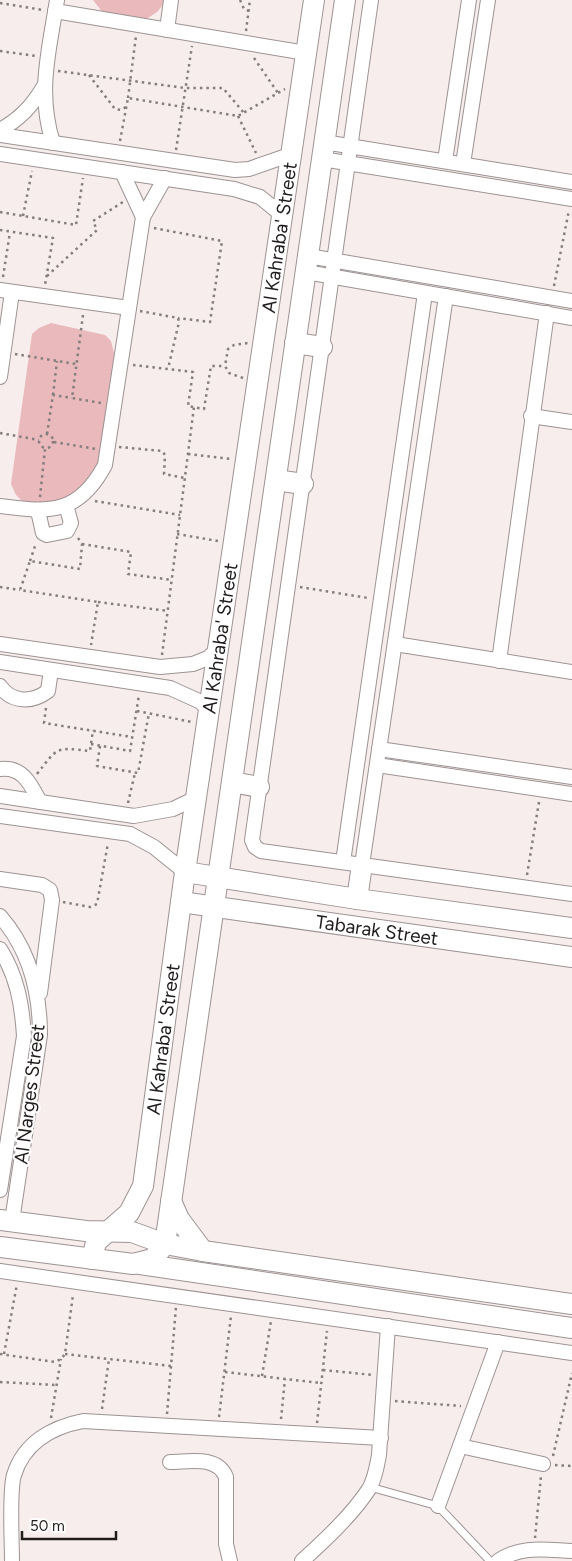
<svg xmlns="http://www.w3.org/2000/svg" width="572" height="1561" viewBox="0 0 572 1561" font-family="Figtree,sans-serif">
	<rect width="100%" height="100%" fill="#f7eded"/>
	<g fill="#e9b9bb">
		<path d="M93,0H167L157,12L145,20L103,13Z"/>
		<path d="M51,323L105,335L111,341L115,357L97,471L85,489L53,504H25L16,495L11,484L32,334L39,328Z"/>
	</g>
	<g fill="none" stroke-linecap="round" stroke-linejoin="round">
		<defs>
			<path id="lane" d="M370,1487L438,1506L490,1561"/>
			<g id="street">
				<path d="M371,0L252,840L255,847L261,851L572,894"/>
				<path d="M55,11L306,53"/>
				<path d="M167,30L171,0"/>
				<path d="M0,130C20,119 32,106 44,86"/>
				<path d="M0,135L235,170L249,169L292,154"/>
				<path d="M324,142L572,182"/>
				<path d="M53,143C37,92 49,51 57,0"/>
				<path d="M0,154L234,189L260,197L282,215"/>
				<path d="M322,159L572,199"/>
				<path d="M445,161L469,0"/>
				<path d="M463,164L488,0"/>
				<path d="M122,172L143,217"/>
				<path d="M308,256L572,301"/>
				<path d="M306,272L572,318"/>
				<path d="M0,290L129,308"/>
				<path d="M0,377L12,292"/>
				<path d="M531,416L572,422"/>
				<path d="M0,506C50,513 79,514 105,465L143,217L165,178"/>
				<path d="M38,511L43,533L47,535L67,531L71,523L66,505"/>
				<path d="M0,644L160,667L193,664L208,658L219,648"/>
				<path d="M395,644L572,672"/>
				<path d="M499,661L547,313"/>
				<path d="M0,662L170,688L201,702L209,711"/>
				<path d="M0,686C12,703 32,703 48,691L51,670"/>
				<path d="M379,749L572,777"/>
				<path d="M377,765L572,794"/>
				<path d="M0,769C23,766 31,785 40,802"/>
				<path d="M0,796L134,816L173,809L196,798"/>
				<path d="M0,816L130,834L154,847L185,872"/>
				<path d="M343,862L425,293"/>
				<path d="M362,865L446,296"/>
				<path d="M0,879L42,885L50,890L52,900L40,993"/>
				<path d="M0,916C29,949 40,992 40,1035L12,1221"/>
				<path d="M0,949C17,976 22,1004 24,1036L0,1190"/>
				<path d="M0,1271L572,1353"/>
				<path d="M460,1446L543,1464"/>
				<path d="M170,1462C189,1462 217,1455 226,1477V1544L230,1561"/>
				<path d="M438,1506L498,1342"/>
				<path d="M12,1561C12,1542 9,1491 14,1475C24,1443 52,1427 83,1421L381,1438"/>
				<path d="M302,1561C325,1540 352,1515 369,1489C375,1479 377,1466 379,1455L388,1326"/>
				<path d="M498,1561C521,1545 546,1550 572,1551"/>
			</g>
			<g id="secondary">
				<path d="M295,343L322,347"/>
				<path d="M276,480L303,484"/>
				<path d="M232,782L259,787"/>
				<path d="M185,872L357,899L572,928"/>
				<path d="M357,899L362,865"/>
				<path id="s1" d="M181,902L572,957"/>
				<path d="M171,1201L179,1219L203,1251"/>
				<path d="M0,1220L86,1231L132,1232L165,1244L203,1251L572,1304"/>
				<path d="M0,1247L133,1264L153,1259L165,1244L345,0"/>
				<path id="s2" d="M92,1259L96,1242L129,1213L143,1186L185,872L314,0"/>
				<path d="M140,1264L572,1328"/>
			</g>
		</defs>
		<use href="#lane" stroke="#9d9393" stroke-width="9"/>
		<use href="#street" stroke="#9d9393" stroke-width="16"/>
		<use href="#secondary" stroke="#9d9393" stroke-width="22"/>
		<g stroke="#857e7e" stroke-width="2.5" stroke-dasharray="2.5 4" stroke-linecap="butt">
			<path d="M240,0L244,9L249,11"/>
			<path d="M0,3L43,10"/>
			<path d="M246,31L250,0"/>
			<path d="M0,51L36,56"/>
			<path d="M254,58L278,93"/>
			<path d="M58,71L185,88H223L244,113"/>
			<path d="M89,75L115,109L121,110L126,107"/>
			<path d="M128,98L136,36"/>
			<path d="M238,116L256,153"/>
			<path d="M120,141L128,98L238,116L285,89"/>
			<path d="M176,150L192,46"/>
			<path d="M0,212L76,225L83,178"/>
			<path d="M23,216L32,171"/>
			<path d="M154,228L222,241L210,322L178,318"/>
			<path d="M0,230L53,238L45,285"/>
			<path d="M47,276L97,230L93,221L123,202"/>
			<path d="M3,277L10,232"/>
			<path d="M554,286L569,210"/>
			<path d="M140,311L178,318L179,322L168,369"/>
			<path d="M83,315L72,398L101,403"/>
			<path d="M15,354L76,364"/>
			<path d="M133,365L193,372L188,406L204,409L211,366H225"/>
			<path d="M243,378L229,373L225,366L228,349L234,345L248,343"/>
			<path d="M53,395L57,361"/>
			<path d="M0,433L39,440"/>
			<circle cx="46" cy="441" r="7"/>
			<path d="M47,434L53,395L72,398"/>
			<path d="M54,442L96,449"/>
			<path d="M119,447L162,451L165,455L164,474L185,478"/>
			<path d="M188,454L231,459"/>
			<path d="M40,497L45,449"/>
			<path d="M95,501L180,515"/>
			<path d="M177,534L218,541"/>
			<path d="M78,538L82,544L80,569L30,561L20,590L98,602L91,645"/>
			<path d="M82,544L131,552L128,574L172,580"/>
			<path d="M30,561L36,543"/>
			<path d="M0,587L20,590"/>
			<path d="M300,587L368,598"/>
			<path d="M98,602L168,611"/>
			<path d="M162,655L194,407"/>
			<path d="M46,708L44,723L132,737"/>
			<path d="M137,711L192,722"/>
			<path d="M91,744L130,751L139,695"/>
			<path d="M100,746L97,766L138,773L149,713"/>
			<path d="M37,774C58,747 55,747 90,751L93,730"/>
			<path d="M128,803L135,773"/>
			<path d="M527,875L539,802"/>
			<path d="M63,902L90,907L97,904L108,843"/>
			<path d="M0,1354L55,1362L61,1359L65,1354L73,1295"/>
			<path d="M4,1354L17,1284"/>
			<path d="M65,1354L171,1366"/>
			<path d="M323,1370L373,1375"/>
			<path d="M225,1372L321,1383"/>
			<path d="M262,1376L271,1321"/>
			<path d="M0,1382L56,1385"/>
			<path d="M395,1401L461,1406"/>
			<path d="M102,1409L109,1359"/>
			<path d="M167,1414L176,1307"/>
			<path d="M219,1417L231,1316"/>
			<path d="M51,1418L61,1359"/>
			<path d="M281,1419L285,1379"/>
			<path d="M317,1423L327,1331"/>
			<path d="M553,1456L572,1373"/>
			<path d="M555,1465L572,1466"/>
			<path d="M535,1538L541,1476"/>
		</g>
		<use href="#lane" stroke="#fff" stroke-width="7"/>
		<use href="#street" stroke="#fff" stroke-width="14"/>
		<use href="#secondary" stroke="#fff" stroke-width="20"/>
	</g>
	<g text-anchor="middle" stroke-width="4.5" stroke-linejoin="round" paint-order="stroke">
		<g font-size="19" fill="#201c1c" stroke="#fefcfc">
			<text dy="7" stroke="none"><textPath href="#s2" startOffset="1050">Al Kahraba' Street</textPath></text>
			<text dy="7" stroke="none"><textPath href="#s2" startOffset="645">Al Kahraba' Street</textPath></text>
			<text dy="7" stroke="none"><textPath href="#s1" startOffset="198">Tabarak Street</textPath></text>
			<text dy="7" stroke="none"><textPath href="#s2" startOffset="240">Al Kahraba' Street</textPath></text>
			<text transform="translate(29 1094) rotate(-83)" y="7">Al Narges Street</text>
		</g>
	</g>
	<path d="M22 1531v8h94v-8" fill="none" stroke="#201c1c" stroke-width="2.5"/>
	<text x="30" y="1531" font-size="15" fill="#201c1c" stroke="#fefcfc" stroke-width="4" paint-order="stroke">50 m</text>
</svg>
